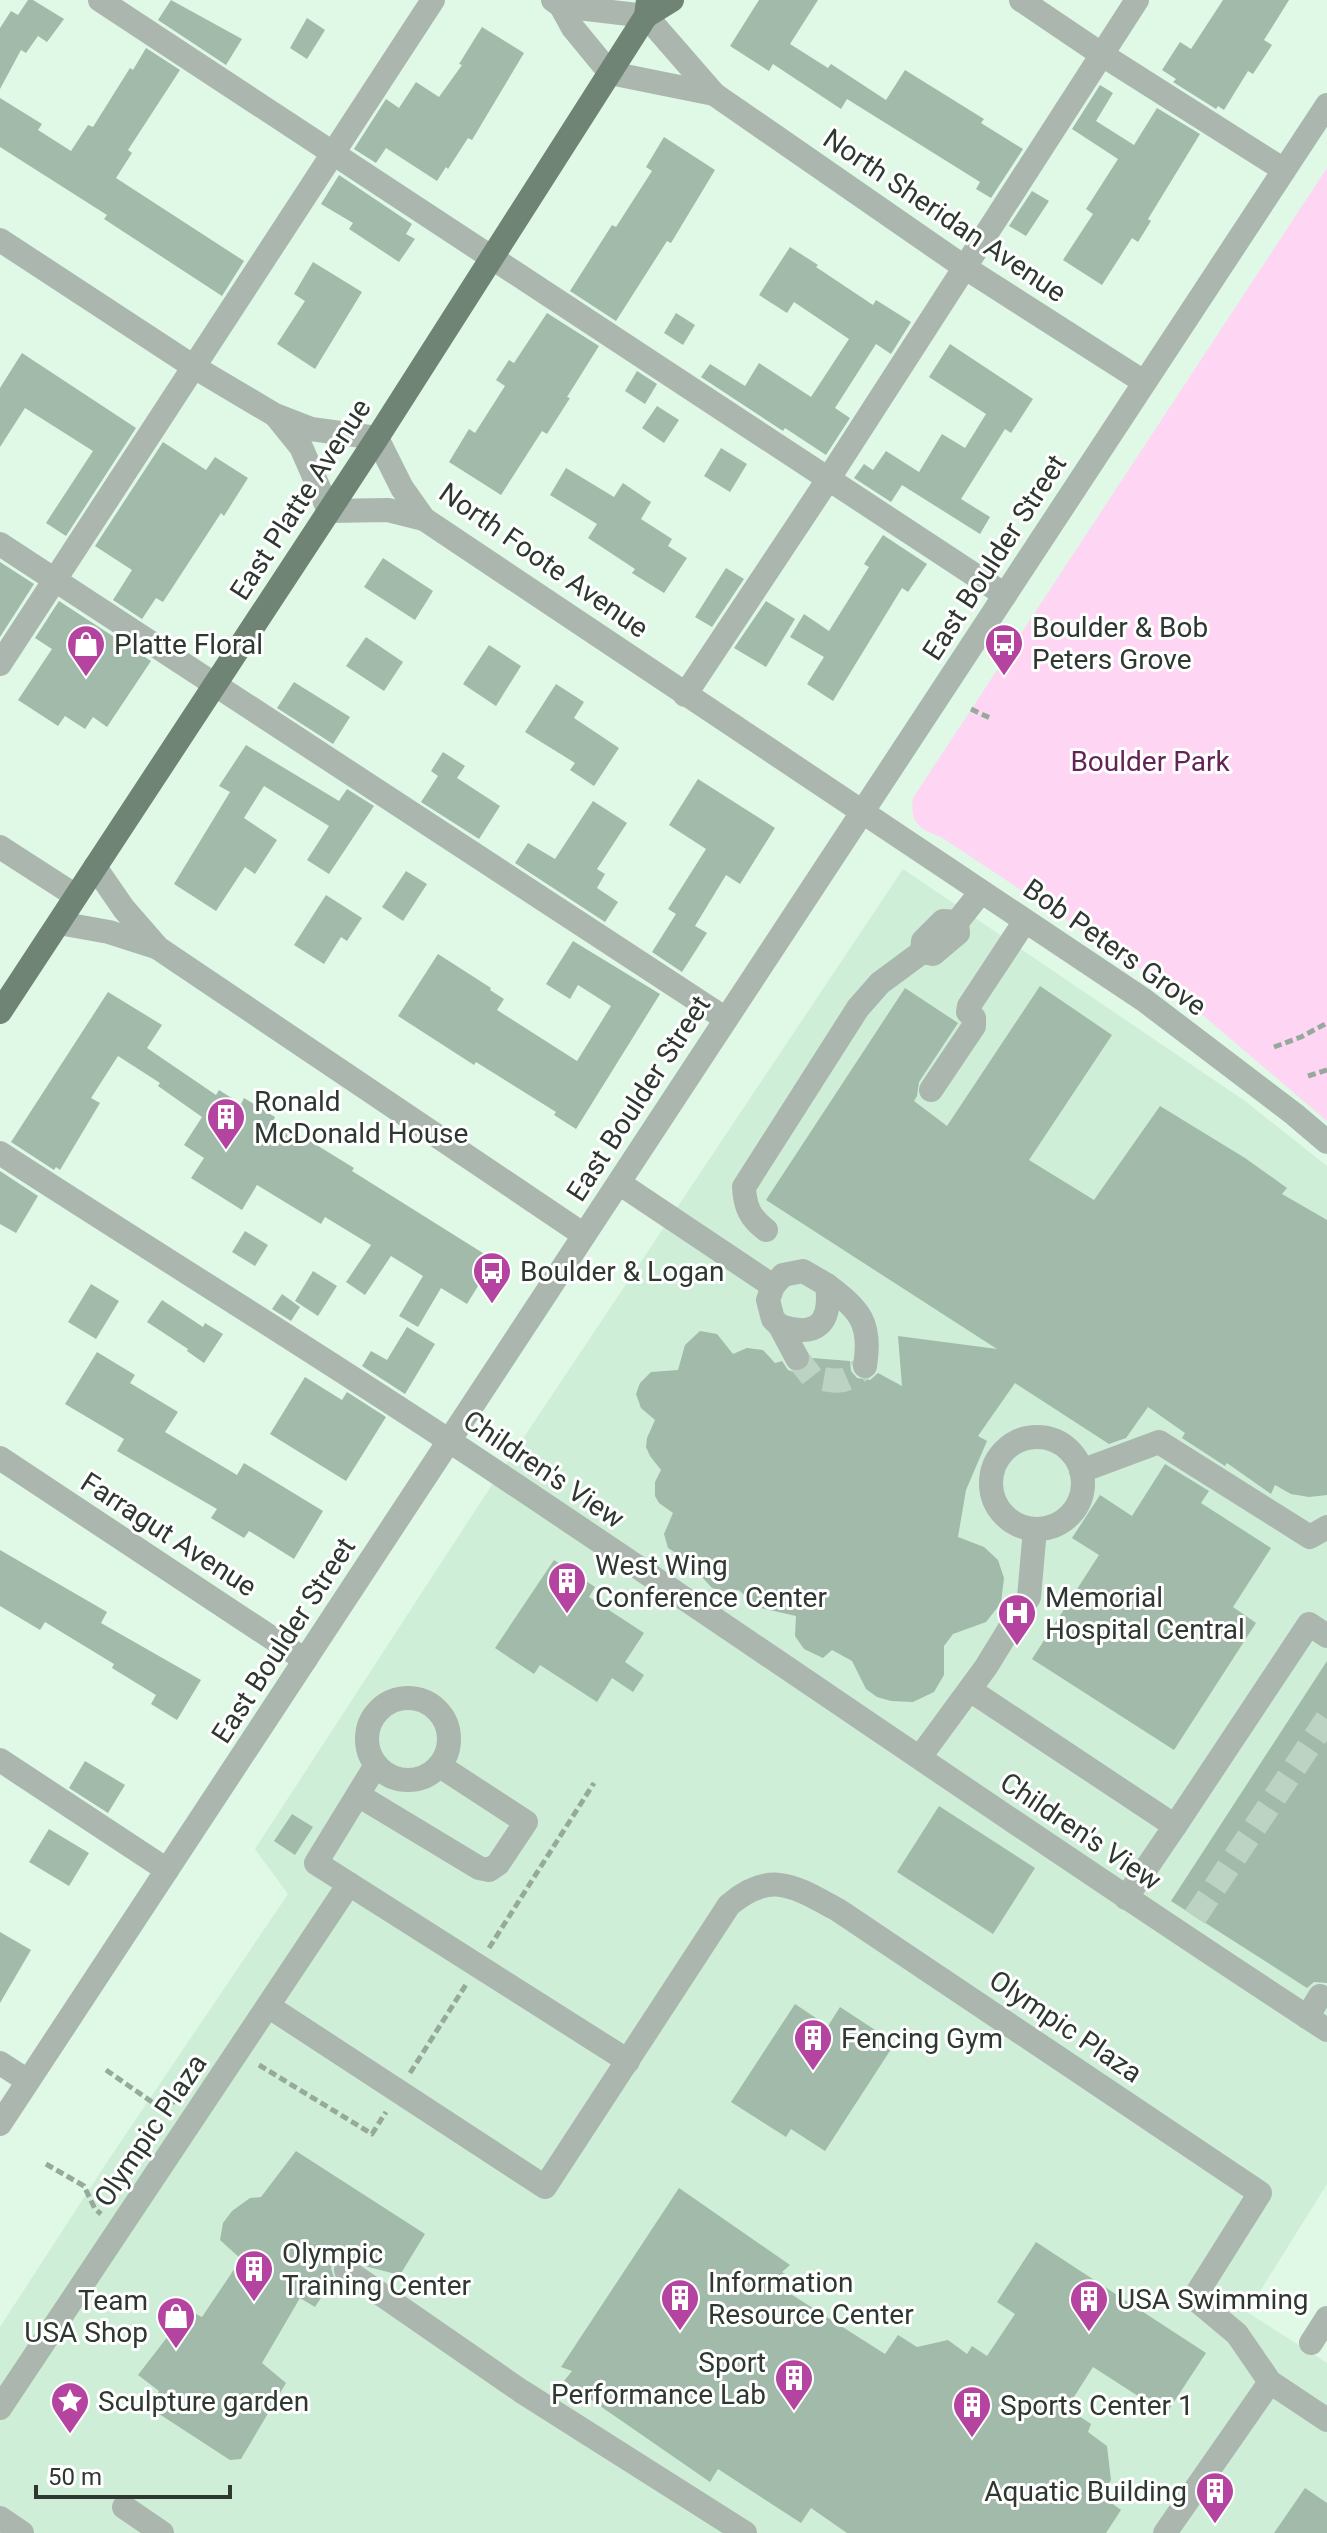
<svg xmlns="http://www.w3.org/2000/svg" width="1327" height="2533" viewBox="0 0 1327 2533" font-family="Roboto,sans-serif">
	<rect width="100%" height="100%" fill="#dff9e6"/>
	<path fill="#ceeed7" d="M903,869L1245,1101L1327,1166V2184L1247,2312L1327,2363V2533H0V2327L107,2162L288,1894L255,1849L482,1500Z"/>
	<path fill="#fed5f3" d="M1327,168V1121L1192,1006L1157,980L941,837C919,829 910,823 913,798Z"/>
	<g fill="#a2baa9">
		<path d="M28,0H33L64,19L47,42L38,36L26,53L21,50L0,89V28L11,11L18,15Z"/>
		<path d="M171,0L242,39L226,65L158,20Z"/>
		<path d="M759,0H818L790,44L828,68L831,64L886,100L905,70L984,119L981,123L1023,149L991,198L976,189L980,182L847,99L841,109L773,64L769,71L730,46Z"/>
		<path d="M1223,0H1289L1264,40L1272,45L1253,74L1248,71L1224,110L1218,106L1216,109L1173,82L1176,79L1162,70L1180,42L1191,49Z"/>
		<path d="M307,18L325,30L307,59L290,48Z"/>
		<path d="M482,27L524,53L472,140L468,138L448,169L446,167L437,181L386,148L376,163L354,149L386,99L399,108L416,82L439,97L462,65L459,64Z"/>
		<path d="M146,48L180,70L128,150L132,153L116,178L244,261L222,296L104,219L107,215L0,147V98L42,124L38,130L71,151L88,125L93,127L130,68L133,70Z"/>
		<path d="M1100,85L1113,93L1096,121L1134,145L1157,108L1200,134L1148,219L1151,221L1138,242L1132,238L1102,285L1063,260L1093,214L1086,209L1118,159L1072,129Z"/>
		<path d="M664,137L715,170L671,243L667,241L616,321L570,291L612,225L616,227L652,171L646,167Z"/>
		<path d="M339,175L412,224L406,234L415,239L399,262L349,229L353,223L321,204Z"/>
		<path d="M1032,191L1049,201L1026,236L1009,226Z"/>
		<path d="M790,247L818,265L816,267L873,305L876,300L911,322L891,354L876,344L835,408L850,418L826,455L785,428L783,431L701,377L710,364L745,386L759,363L811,397L849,339L794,302L787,313L759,295Z"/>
		<path d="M313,262L362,292L315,369L277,344L305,301L294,294Z"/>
		<path d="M547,313L599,346L567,397L570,398L547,434L542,431L501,495L449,462L469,429L475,433L505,386L496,380L509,360L514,363Z"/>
		<path d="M676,313L695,325L683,345L664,333Z"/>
		<path d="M950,344L1033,399L1011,433L1005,429L961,499L990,517L980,534L902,485L891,502L854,478L864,464L873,470L886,451L919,472L942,434L965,448L986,414L929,377Z"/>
		<path d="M22,353L136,428L66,536L46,523L93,451L25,408L0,447V388Z"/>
		<path d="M637,371L657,384L645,404L625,391Z"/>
		<path d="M657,406L679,420L664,443L642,428Z"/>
		<path d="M163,442L206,470L215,457L248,478L224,516L221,513L163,602L156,598L142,619L113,600L132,570L95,546Z"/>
		<path d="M721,448L747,464L730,492L704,476Z"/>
		<path d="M566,468L614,497L623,483L651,502L641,519L672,539L668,546L687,558L664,593L632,573L635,569L588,538L597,524L550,495Z"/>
		<path d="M883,535L927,564L908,592L902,588L833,701L807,684L824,657L790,637L804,614L829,631L869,567L864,564Z"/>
		<path d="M383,558L433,591L415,620L364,587Z"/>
		<path d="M0,562L34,584L0,637Z"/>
		<path d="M726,568L744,579L712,627L695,617Z"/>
		<path d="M59,601L151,661L107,727L93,717L85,729L65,716L58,726L18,700L52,649L35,638Z"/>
		<path d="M766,601L795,619L766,667L734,648Z"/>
		<path d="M366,637L403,662L384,691L346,666Z"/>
		<path d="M489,645L521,666L496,706L463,684Z"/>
		<path d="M294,682L350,717L333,744L277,708Z"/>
		<path d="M556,684L584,702L574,718L619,748L594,786L570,770L575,763L525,732Z"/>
		<path d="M246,745L339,801L347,789L374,806L329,874L307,860L329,826L264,786L244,818L277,840L255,874L245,867L216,911L174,884L230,792L219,786Z"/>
		<path d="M443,752L465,766L457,778L500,806L479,839L421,802L438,776L431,771Z"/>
		<path d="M698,779L775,828L740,884L726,875L695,926L707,933L682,972L652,952L676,914L668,909L706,849L669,825Z"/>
		<path d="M593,801L627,823L597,869L605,874L597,888L618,902L605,922L515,863L528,843L555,859Z"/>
		<path d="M406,871L427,884L403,921L382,907Z"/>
		<path d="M326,895L362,918L347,941L341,937L324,964L294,945Z"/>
		<path d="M573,941L660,994L576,1129L554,1115L556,1112L476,1062L474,1065L398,1016L438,954L491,988L490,990L504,999L497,1010L577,1061L611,1006L578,985L570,999L546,984Z"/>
		<path d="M1040,986L1112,1035L1029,1160L1094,1200L1160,1106L1245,1158L1287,1188L1282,1194L1327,1220V1495L1309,1497L1291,1494L1275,1485L1271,1494L1227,1463L1225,1466L1182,1438L1185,1433L1148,1407L1126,1438L1109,1444L1015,1383L978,1436L987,1441L966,1490L958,1537L984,1547L998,1560L1004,1578L1001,1603L986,1622L953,1634L944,1646V1675L934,1692L913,1702L891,1701L877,1697L866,1689L852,1661L832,1650L823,1658L804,1649L795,1636L796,1616L756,1607L739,1590L722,1591L712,1588L701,1576L696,1562L682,1557L668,1548L664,1534L673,1513L659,1503L655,1496V1482L661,1470L650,1456L646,1447L647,1438L655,1420L641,1408L636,1394L640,1383L651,1372L678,1370L685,1345L700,1331L717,1334L733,1354L747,1348L763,1350L775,1363L782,1361L788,1370L796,1373L809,1367L812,1358L850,1361L851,1371L857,1378L870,1380L878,1373L902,1386L898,1336L997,1349L766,1200L905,988L958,1023L919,1082L917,1096L914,1101L947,1126Z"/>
		<path d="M108,992L162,1025L147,1048L216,1095L219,1090L241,1104L244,1098L275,1117L272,1123L307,1145L310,1141L354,1168L352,1171L494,1260L467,1304L441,1288L418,1327L399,1316L423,1276L391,1256L365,1295L346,1282L371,1245L325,1217L321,1224L257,1185L242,1210L191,1178L204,1158L184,1145L202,1117L158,1086L160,1083L118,1056L91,1098L100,1103L60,1170L56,1167L54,1170L11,1142Z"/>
		<path d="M0,1171L38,1196L16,1233L0,1224Z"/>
		<path d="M245,1231L268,1245L255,1266L232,1252Z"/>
		<path d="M313,1271L337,1286L318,1316L295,1301Z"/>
		<path d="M91,1284L119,1301L96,1339L68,1322Z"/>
		<path d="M282,1294L300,1307L291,1321L272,1309Z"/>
		<path d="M162,1300L203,1327L205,1323L223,1334L204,1363L187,1351L188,1349L147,1322Z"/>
		<path d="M407,1327L435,1344L405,1394L362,1366L371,1351L387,1360Z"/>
		<path d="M97,1352L135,1375L130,1383L178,1412L165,1432L237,1475L244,1463L323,1511L294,1559L249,1531L244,1538L211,1518L217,1509L117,1451L124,1439L65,1404Z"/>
		<path d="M305,1377L342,1400L347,1392L386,1417L346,1481L270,1434Z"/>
		<path d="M1165,1464L1209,1491L1201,1503L1271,1548L1233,1607L1256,1623L1174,1750L1032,1659L1099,1555L1072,1538L1100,1495L1132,1516Z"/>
		<path d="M0,1550L107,1612L101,1623L201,1680L177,1720L151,1704L156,1695L112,1668L114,1664L45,1622L40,1630L0,1606Z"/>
		<path d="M554,1560L595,1587L589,1597L644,1633L625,1662L644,1675L633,1692L612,1678L597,1702L540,1665L534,1674L495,1648Z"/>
		<path d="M1327,1661V1983L1314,1982L1307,1988L1171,1901Z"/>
		<path d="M85,1761L125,1785L108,1813L69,1788Z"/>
		<path d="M939,1806L1035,1868L993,1934L897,1872Z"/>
		<path d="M292,1814L313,1827L295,1855L274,1841Z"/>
		<path d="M49,1829L89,1853L69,1886L29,1862Z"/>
		<path d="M0,1932L31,1950L0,2003Z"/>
		<path d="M795,2004L828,2026L840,2007L895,2043L825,2151L791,2129L786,2137L731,2102Z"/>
		<path d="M296,2151L425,2234L400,2275L368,2267L348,2255L340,2256L334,2261L331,2268L334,2278L315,2307L300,2298L262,2363L286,2383L241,2459L230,2460L150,2408L159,2391L138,2375L188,2310L202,2317L241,2259L220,2240L223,2223L232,2211L250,2198L261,2197Z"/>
		<path d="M679,2188L790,2265L782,2272L794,2280L786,2291L885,2354L898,2335L917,2347L948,2340L967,2354L972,2346L987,2356L1015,2314L997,2302L1036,2242L1206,2353L1166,2414L1093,2367L1067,2408L1091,2424L1088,2432L1107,2446L1111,2480L1102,2496L1121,2510L1106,2533H847L811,2508L801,2523L718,2469L710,2482L564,2381L572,2371L561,2367Z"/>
		<path d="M1305,2488L1327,2503V2533H1274Z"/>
	</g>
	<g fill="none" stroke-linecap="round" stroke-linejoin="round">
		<g stroke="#bcd2c2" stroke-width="24" stroke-dasharray="24 12" stroke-linecap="butt">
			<path d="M797,1358L812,1377C841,1382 843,1385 865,1366"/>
			<path d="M1195,1917L1327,1719"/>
		</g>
		<g stroke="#96a99b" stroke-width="5" stroke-dasharray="8 4" stroke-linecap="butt">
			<path d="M971,709L990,718"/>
			<path d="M1274,1047L1301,1037L1327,1023"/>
			<path d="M1308,1076L1327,1070"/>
			<path d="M489,1948L594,1783"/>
			<path d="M259,2065L372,2134L386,2112"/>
			<path d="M106,2070L152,2102H175"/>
			<path d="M410,2073L467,1983"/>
			<path d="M46,2164L84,2186L95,2209L101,2214"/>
		</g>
		<g stroke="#abb6ae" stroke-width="24">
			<path d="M100,0L1005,595"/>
			<path d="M553,0L561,6L573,28L610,73L714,94"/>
			<path d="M1021,0L1101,54L1284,170"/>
			<path d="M561,6L646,16L714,94L964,267L1144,382"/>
			<path d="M0,240L194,367L275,415L311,429L377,438L402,488L424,519L1144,1000L1294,1114L1327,1142"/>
			<path d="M276,416L301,447L329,511L388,510L424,519"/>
			<path d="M0,544L726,1019"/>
			<path d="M0,664L433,0"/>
			<path d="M685,695L829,478L1137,0"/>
			<path d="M0,847L76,896"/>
			<path d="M95,867L124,909L158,948L584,1235"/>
			<path d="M957,922L943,921L923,941L922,952L933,954L958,933L957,922L981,892"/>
			<path d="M59,923L109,932L156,947"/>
			<path d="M931,1090L974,1026V1018L968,1012L969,1006L1025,921"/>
			<path d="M0,1153C150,1250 302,1344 451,1442C744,1636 1032,1838 1327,2030"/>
			<path d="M619,1183L773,1286"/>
			<path d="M766,1230C750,1218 745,1207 744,1187L858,1008L880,983L922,952"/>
			<path d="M827,1285C860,1310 872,1323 865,1366"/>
			<path d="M780,1326C817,1338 832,1323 827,1285L803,1271L783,1275L773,1286L768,1300L773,1319L780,1326L797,1358"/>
			<circle cx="1037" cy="1483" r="46"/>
			<path d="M0,1458L305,1660"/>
			<path d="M1081,1471L1159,1442L1310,1537L1327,1527"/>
			<path d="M970,1690L1175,1826L1126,1898"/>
			<circle cx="408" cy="1739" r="41"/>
			<path d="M920,1757L986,1667L1029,1597L1035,1529"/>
			<path d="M0,1760L167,1870"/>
			<path d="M376,1765L316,1863L628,2061"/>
			<path d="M358,1795L479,1868L489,1870L498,1864L526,1822L440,1766"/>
			<path d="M1175,1826L1309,1624L1327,1636"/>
			<path d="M268,2006L545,2187L729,1905C771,1869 795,1887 838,1910L1260,2193L1194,2298L1237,2334L1270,2382L1327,2420"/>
			<path d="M1307,2017L1320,1996"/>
			<path d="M0,2063L28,2081"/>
			<path d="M0,2124L1327,105"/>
			<path d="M346,2270L521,2391L745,2533"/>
			<path d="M1311,2343L1327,2318"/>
			<path d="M0,2408L349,1884"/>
			<path d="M124,2507L162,2533"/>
			<path d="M0,2518L22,2533"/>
			<path d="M1165,2533L1270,2382"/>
		</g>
		<g stroke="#708475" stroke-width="24">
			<path d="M646,16L672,0"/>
			<path d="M0,1012L377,438L646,16L648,0"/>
		</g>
	</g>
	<defs>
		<symbol id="bus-pin" viewBox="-11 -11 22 30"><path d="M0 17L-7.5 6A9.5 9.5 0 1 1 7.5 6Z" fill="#b544a0" stroke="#fff"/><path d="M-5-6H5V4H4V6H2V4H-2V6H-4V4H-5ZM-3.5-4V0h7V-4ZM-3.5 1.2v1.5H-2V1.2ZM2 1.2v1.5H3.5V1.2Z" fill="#fff"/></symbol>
		<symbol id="shop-pin" viewBox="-11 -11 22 30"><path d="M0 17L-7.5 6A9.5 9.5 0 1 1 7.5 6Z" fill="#b544a0" stroke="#fff"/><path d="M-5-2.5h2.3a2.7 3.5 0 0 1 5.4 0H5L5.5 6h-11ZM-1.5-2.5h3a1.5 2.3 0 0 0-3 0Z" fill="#fff"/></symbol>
		<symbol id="building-pin" viewBox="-11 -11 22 30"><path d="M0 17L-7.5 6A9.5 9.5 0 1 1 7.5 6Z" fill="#b544a0" stroke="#fff"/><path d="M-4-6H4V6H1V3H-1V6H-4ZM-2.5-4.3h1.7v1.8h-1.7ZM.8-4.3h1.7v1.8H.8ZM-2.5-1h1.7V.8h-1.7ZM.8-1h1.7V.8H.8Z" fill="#fff"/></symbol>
		<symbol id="hospital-pin" viewBox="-11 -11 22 30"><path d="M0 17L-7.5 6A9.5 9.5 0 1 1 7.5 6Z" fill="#b544a0" stroke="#fff"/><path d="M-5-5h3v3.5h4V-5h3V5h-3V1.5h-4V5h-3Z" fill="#fff"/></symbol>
		<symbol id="sight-pin" viewBox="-11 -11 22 30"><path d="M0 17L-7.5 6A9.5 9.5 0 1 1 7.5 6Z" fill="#b544a0" stroke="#fff"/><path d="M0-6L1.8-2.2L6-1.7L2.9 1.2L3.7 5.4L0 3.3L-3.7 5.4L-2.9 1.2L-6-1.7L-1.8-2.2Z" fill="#fff"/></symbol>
	</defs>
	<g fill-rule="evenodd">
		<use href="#bus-pin" x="982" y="621" width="44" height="60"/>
		<use href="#shop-pin" x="64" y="622" width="44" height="60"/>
		<use href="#building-pin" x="204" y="1095" width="44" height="60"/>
		<use href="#bus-pin" x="470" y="1249" width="44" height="60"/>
		<use href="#building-pin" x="545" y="1559" width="44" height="60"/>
		<use href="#hospital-pin" x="995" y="1591" width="44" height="60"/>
		<use href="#building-pin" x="791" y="2016" width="44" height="60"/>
		<use href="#building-pin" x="232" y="2247" width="44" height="60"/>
		<use href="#building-pin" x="658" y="2276" width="44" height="60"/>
		<use href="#building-pin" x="1067" y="2277" width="44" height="60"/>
		<use href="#shop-pin" x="154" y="2294" width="44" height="60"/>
		<use href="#building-pin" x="772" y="2356" width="44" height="60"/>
		<use href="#sight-pin" x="48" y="2379" width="44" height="60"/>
		<use href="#building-pin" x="950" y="2383" width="44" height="60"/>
		<use href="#building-pin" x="1193" y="2469" width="44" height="60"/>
	</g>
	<g text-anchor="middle" stroke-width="6" stroke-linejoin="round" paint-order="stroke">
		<g font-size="28" fill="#2e3831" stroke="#fff">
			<text transform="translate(945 215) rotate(34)" y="10">North Sheridan Avenue</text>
			<text transform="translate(300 499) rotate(-57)" y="10">East Platte Avenue</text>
			<text transform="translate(994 557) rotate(-57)" y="10">East Boulder Street</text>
			<text transform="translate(544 560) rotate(35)" y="10">North Foote Avenue</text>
			<text transform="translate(1115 947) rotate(35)" y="10">Bob Peters Grove</text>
			<text transform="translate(638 1098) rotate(-57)" y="10">East Boulder Street</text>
			<text transform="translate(544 1469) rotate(34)" y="10">Children's View</text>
			<text transform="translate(169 1534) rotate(33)" y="10">Farragut Avenue</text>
			<text transform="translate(283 1640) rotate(-57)" y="10">East Boulder Street</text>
			<text transform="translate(1081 1831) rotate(34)" y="10">Children's View</text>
			<text transform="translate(1066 2026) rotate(34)" y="10">Olympic Plaza</text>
			<text transform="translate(150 2130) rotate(-56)" y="10">Olympic Plaza</text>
		</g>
		<g font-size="28" fill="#2e3831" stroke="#fff" text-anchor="start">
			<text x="1032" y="637">Boulder &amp; Bob<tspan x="1032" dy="32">Peters Grove</tspan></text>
			<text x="114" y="654">Platte Floral</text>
			<text x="254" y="1111">Ronald<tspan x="254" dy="32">McDonald House</tspan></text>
			<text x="520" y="1281">Boulder &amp; Logan</text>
			<text x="595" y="1575">West Wing<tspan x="595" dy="32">Conference Center</tspan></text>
			<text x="1045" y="1607">Memorial<tspan x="1045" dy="32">Hospital Central</tspan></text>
			<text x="841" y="2048">Fencing Gym</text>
			<text x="282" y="2263">Olympic<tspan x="282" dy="32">Training Center</tspan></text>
			<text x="708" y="2292">Information<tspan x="708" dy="32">Resource Center</tspan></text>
			<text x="1117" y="2309">USA Swimming</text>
			<text x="148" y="2310" text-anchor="end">Team<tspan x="148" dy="32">USA Shop</tspan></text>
			<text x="766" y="2372" text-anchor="end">Sport<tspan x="766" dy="32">Performance Lab</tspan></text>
			<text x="98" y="2411">Sculpture garden</text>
			<text x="1000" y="2415">Sports Center 1</text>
			<text x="1187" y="2501" text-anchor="end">Aquatic Building</text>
		</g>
		<g font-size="28" fill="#622456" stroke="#fff">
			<text x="1150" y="771">Boulder Park</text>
		</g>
	</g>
	<path d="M36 2485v12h194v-12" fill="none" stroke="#2e3831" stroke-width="4"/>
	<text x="48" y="2485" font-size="24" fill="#2e3831" stroke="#ffffff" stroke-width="6" paint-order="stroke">50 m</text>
</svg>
